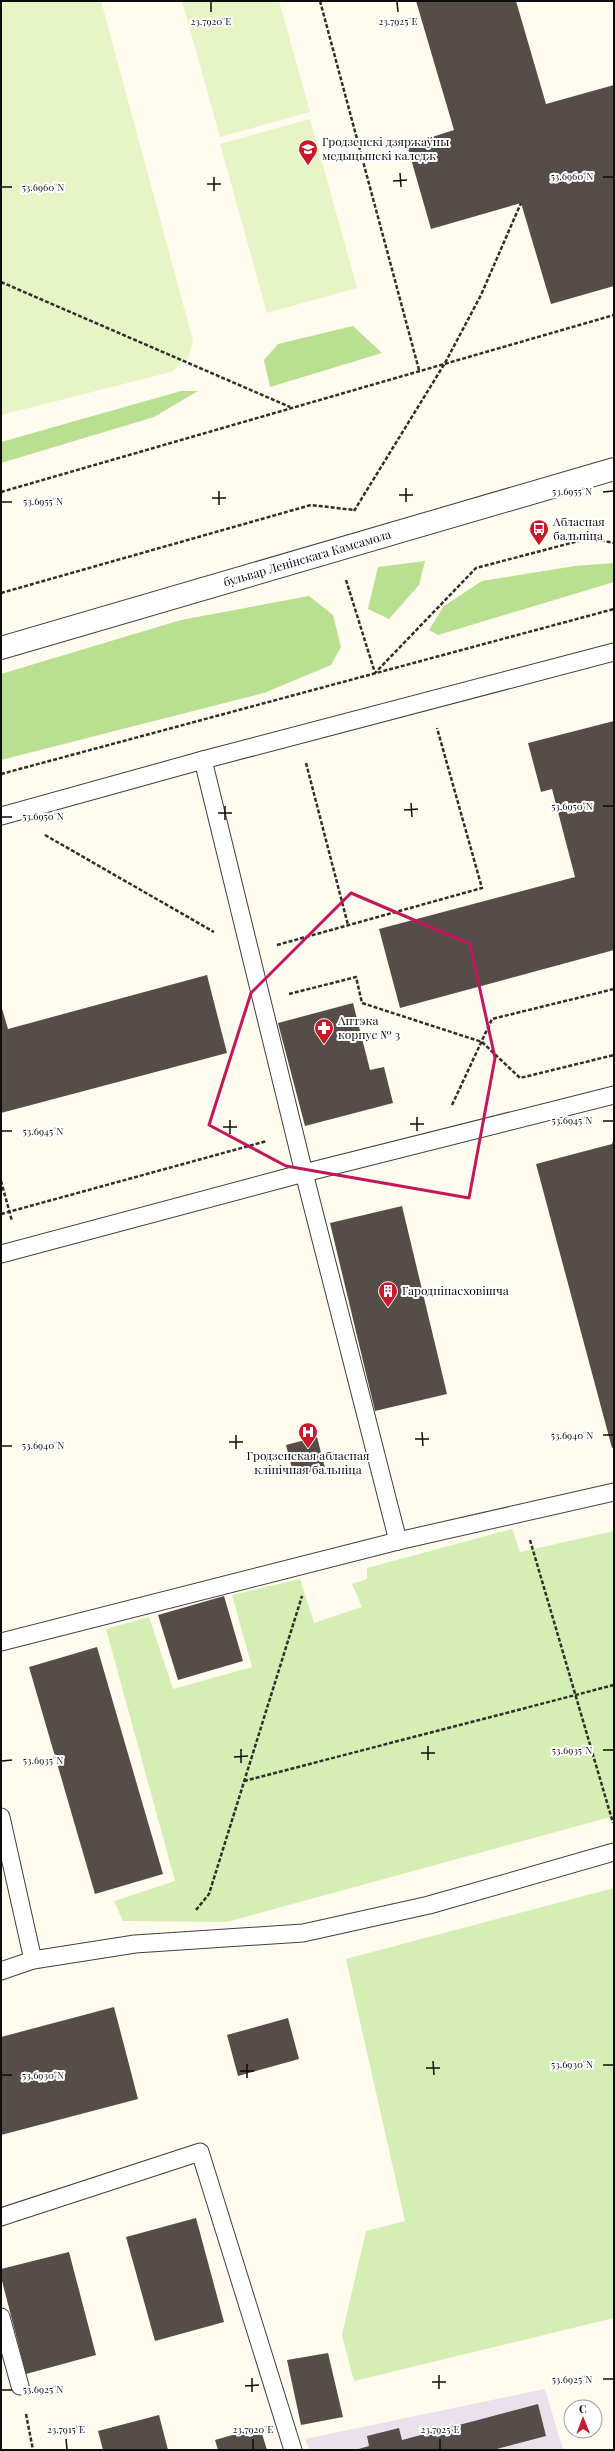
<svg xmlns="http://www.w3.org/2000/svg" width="615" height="2451" viewBox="0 0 615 2451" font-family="'Playfair Display',serif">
	<rect width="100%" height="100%" fill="#fffbee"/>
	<path fill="#ebe1ed" d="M545,2389L563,2450H310L305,2439Z"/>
	<g fill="#d5eeb3">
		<path d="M512,1529L520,1552L614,1531V1816L227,1922L123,1921L114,1901L175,1881L106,1629L149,1617L173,1689L252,1667L232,1595L300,1579L314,1623L362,1607L352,1584L367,1579V1568Z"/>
		<path d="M614,1888V2318L354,2381L342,2335L366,2231L405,2221L346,1959Z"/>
	</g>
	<g fill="#b9e091">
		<path d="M353,326L382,353L270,387L264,360L278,344Z"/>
		<path d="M181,391H198L154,417L1,463V442Z"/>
		<path d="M425,561L419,585L389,619L368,609L378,567Z"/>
		<path d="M614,563V582L438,635L429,630L444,606L482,581L575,566Z"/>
		<path d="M309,596L333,615L341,647L331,665L264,693L1,760V674L181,620Z"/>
	</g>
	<g fill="#e7f4c6">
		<path d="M1,1H101L193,341L188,358L171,372L1,415Z"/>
		<path d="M182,1H279L310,112L220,137Z"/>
		<path d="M310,119L357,288L267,313L220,144Z"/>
	</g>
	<g fill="#574d48">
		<path d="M416,1H516L546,104L614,85V286L551,304L521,203L431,229L407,145L454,130Z"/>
		<path d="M614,721V950L400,1008L379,929L575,877L552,789L541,792L528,743Z"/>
		<path d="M207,975L227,1053L1,1113V1005L8,1029Z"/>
		<path d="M353,1003L370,1070L384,1067L393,1103L305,1126L278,1023Z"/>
		<path d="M614,1139V1447L612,1448L536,1164L612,1144Z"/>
		<path d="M402,1206L447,1394L375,1411L330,1223Z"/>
		<path d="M317,1437L325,1468L294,1476L286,1445Z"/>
		<path d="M224,1596L243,1661L178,1680L158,1615Z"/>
		<path d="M97,1647L163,1874L95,1894L29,1667Z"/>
		<path d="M114,2007L138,2099L1,2135V2037Z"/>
		<path d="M288,2018L299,2059L238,2076L227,2035Z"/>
		<path d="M196,2218L224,2322L155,2341L126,2237Z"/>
		<path d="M69,2252L96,2355L26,2374L1,2277V2269Z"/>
		<path d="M328,2353L343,2417L301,2425L287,2360Z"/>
		<path d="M538,2404L546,2436L493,2450H355L369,2446L367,2436L399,2428L402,2440Z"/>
		<path d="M159,2415L168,2450H103L98,2431Z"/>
		<path d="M260,2427L267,2450H218L215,2440Z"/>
	</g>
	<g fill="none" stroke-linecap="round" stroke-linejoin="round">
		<defs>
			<g id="service">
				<path d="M203,760L304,1173L398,1541"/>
				<path d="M1,816L203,760L614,652"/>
				<path d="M1,1254L304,1173L614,1095"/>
				<path d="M1,1642L398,1541L614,1492"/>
				<path d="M1,1817L33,1960"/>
				<path d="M1,1971L33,1960L135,1944L303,1933L429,1905L614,1852"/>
				<path d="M1,2217L200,2152L293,2450"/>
				<path d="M1,2317L20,2386"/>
			</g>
			<g id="tertiary">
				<path id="s1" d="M1,648L614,469"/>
			</g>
		</defs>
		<use href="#service" stroke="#404040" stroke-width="19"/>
		<use href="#tertiary" stroke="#404040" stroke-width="24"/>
		<g stroke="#2f2f2f" stroke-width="2.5" stroke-dasharray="4 2" stroke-linecap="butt">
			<path d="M320,1L419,370"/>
			<path d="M1,282L290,407"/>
			<path d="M1,492L614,315"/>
			<path d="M354,511L445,363L481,295L521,203"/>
			<path d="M346,580L375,673L476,568L590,538L614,543"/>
			<path d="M1,593L311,505L354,510"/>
			<path d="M306,763L348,925"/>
			<path d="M1,774L614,609"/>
			<path d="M45,835L214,932"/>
			<path d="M277,945L482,888L437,728"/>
			<path d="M289,994L356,977L362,1003L482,1042L520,1078L614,1055"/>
			<path d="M452,1105L492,1019L614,989"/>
			<path d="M1,1181L12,1221"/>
			<path d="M1,1214L267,1141"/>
			<path d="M530,1540L613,1823"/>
			<path d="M244,1781L614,1685"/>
			<path d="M196,1910L209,1894L302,1596"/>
			<path d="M26,2414L33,2450"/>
		</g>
		<use href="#service" stroke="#fff" stroke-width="17"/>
		<use href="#tertiary" stroke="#fff" stroke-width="22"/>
	</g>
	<path fill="none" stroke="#c2185b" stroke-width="3" stroke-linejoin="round" d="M351,893L470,944L495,1058L469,1198L286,1166L209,1125L251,993Z"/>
	<path fill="none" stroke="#0d0d0d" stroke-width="1.5" d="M211,2V12M397,2L398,12M400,173L401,187M214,177V191M603,177H613M393,181L407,180M207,184H221M2,187H12M406,488V502M219,491V505M603,492L613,491M399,495H413M212,498H226M2,502H12M411,803L412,817M225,806V820M603,806H613M404,810L418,809M218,813H232M2,817H12M417,1117V1131M230,1120V1134M603,1121H613M410,1124H424M223,1127H237M2,1131H12M422,1432L423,1446M236,1435V1449M603,1435H613M415,1439H429M229,1442H243M2,1446H12M428,1746V1760M241,1749V1763M603,1750H613M421,1753H435M234,1757L248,1756M2,1761L12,1760M433,2061L434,2075M247,2064V2078M603,2065H613M426,2068H440M240,2071H254M2,2075H12M439,2375V2389M252,2378V2392M603,2379H613M432,2382H446M245,2386L259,2385M2,2390H12M66,2439L67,2449M253,2439V2449M440,2439V2449"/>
	<defs>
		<symbol id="university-pin" viewBox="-11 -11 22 30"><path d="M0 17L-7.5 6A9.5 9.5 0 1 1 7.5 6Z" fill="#cb172a" stroke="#fff"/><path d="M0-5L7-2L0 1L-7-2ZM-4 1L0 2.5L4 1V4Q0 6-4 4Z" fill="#fff"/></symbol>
		<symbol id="bus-pin" viewBox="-11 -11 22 30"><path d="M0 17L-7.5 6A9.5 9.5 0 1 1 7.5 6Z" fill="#cb172a" stroke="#fff"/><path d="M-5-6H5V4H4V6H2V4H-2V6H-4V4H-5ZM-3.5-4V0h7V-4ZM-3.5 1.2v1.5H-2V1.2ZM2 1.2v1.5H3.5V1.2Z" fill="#fff"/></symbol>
		<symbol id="pharmacy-pin" viewBox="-11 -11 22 30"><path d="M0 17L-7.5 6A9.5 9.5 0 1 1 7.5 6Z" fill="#cb172a" stroke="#fff"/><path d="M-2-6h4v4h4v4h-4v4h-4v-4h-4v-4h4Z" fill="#fff"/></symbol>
		<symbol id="building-pin" viewBox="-11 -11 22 30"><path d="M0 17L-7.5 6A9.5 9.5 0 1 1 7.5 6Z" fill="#cb172a" stroke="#fff"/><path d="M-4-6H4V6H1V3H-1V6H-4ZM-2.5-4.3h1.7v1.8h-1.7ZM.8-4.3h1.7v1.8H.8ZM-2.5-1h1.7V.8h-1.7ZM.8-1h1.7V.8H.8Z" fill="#fff"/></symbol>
		<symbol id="hospital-pin" viewBox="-11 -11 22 30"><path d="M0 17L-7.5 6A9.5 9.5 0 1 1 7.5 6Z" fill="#cb172a" stroke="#fff"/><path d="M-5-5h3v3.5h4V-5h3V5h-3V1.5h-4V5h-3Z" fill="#fff"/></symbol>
	</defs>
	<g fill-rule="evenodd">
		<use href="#university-pin" x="297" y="138" width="22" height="30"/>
		<use href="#bus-pin" x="528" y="518" width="22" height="30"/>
		<use href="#pharmacy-pin" x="313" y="1017" width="22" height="30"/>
		<use href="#building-pin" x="377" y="1280" width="22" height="30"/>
		<use href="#hospital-pin" x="297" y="1421" width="22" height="30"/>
	</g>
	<g text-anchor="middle" stroke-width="4" stroke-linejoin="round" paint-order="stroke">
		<g font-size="12" fill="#0d0d0d" stroke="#fff" text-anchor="start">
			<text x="322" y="146">Гродзенскі дзяржаўны<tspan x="322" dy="14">медыцынскі каледж</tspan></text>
			<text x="553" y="526">Абласная<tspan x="553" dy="14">бальніца</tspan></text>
			<text x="338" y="1025">Аптэка<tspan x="338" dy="14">корпус № 3</tspan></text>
			<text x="402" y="1295">Гароднінасховішча</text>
			<text x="308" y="1460" text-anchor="middle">Гродзенская абласная<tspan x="308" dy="14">клінічная бальніца</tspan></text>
		</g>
		<g font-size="12" fill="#0d0d0d" stroke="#fff">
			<text dy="4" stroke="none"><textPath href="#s1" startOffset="319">бульвар Ленінскага Камсамола</textPath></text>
		</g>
	</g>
	<g font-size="10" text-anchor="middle" fill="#0d0d0d" stroke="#fff" stroke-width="4" stroke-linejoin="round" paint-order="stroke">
		<text x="211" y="25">23.7920°E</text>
		<text x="398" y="25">23.7925°E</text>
		<text x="572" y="180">53.6960°N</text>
		<text x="43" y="191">53.6960°N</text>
		<text x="572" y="495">53.6955°N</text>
		<text x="43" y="505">53.6955°N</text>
		<text x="572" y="810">53.6950°N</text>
		<text x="43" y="820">53.6950°N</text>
		<text x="572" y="1124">53.6945°N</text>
		<text x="43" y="1135">53.6945°N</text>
		<text x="572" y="1439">53.6940°N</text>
		<text x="43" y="1449">53.6940°N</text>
		<text x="572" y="1754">53.6935°N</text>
		<text x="43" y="1764">53.6935°N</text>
		<text x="572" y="2068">53.6930°N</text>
		<text x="43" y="2079">53.6930°N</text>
		<text x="572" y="2383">53.6925°N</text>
		<text x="43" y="2393">53.6925°N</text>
		<text x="66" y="2433">23.7915°E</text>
		<text x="253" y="2433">23.7920°E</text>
		<text x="440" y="2433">23.7925°E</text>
	</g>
	<rect width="615" height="2451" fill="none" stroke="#0d0d0d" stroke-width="4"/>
	<g transform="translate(583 2419) rotate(359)"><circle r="19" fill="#ffffff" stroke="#9e9e9e"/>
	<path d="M0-3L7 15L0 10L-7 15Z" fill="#cb172a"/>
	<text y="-6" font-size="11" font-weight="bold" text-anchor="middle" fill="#0d0d0d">С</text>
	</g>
</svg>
